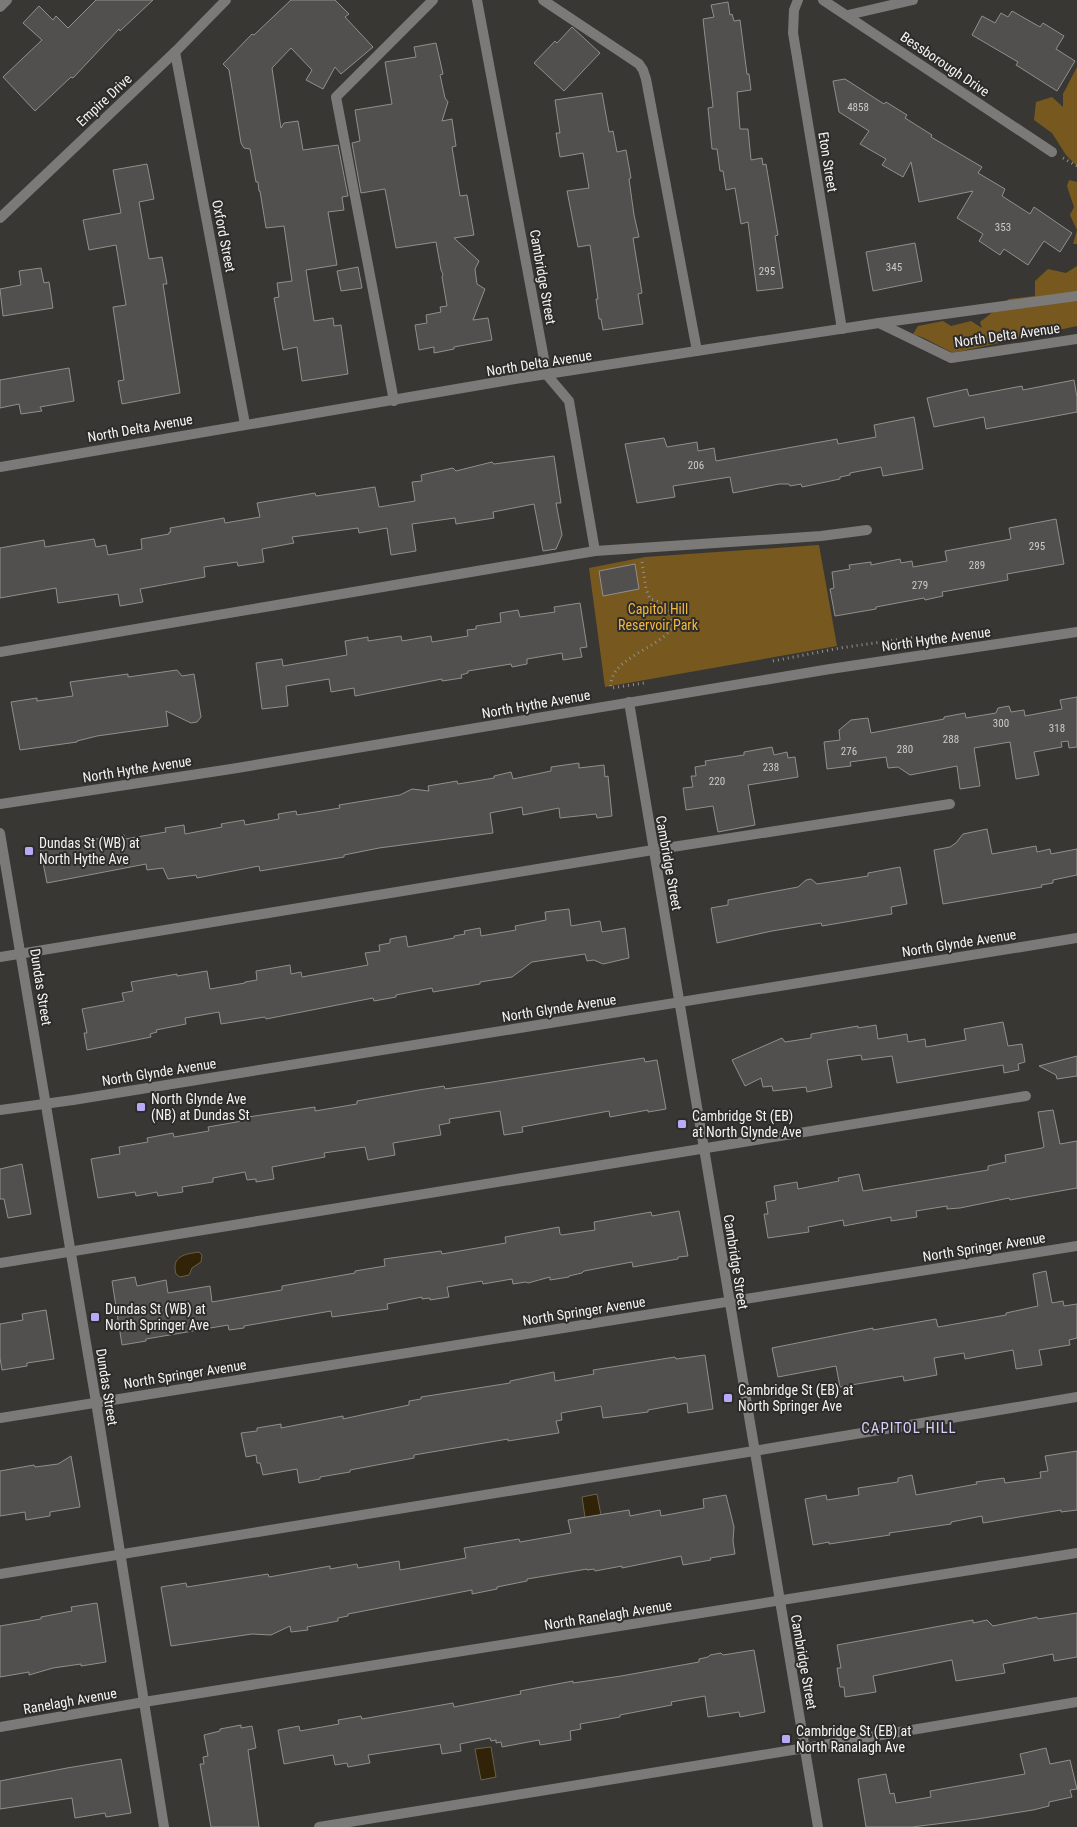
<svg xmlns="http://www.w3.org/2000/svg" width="1077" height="1827" viewBox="0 0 1077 1827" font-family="'Roboto Condensed',sans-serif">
	<rect width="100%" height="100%" fill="#383734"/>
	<g fill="#77591f">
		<path d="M1077,67V166L1066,155L1052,133L1034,120L1036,102L1052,97L1063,107V94Z"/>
		<path d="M1069,180L1077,182V244H1073L1077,230L1070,215L1074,207L1067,186Z"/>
		<path d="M1077,266V326L953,353L924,338L913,334L918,326L943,321L951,326L971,321L982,328L980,322L1009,299L1035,296V281L1048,269L1066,273Z"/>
		<path d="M819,545L837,646L605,687L589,568L645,557Z"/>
	</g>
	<g fill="#312307" stroke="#6c614d">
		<path d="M199,1252L202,1255L201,1262L192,1268L189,1275L180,1277L176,1274C171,1256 185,1254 199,1252Z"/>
		<path d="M597,1494L601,1515L586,1524L582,1497Z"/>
		<path d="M491,1747L496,1777L481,1780L475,1749Z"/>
	</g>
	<g fill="#52504e" stroke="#918f8c">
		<path d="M96,0H153L120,31L119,29L73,78L71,77L35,111L3,77L42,40L23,23L39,6L53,20L56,16L68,28Z"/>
		<path d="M291,0H335L349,14L345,17L373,47L341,74L335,67L323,89L306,80L312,70L291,48L272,68L281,128L284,123L298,121L303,150L338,145L348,196L342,197L344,210L328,212L337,265L306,270L314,321L333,318L334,326L341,325L348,374L302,381L297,347L283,350L274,298L279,297L277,283L292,281L284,226L266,228L260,191H259L258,182H256L250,149L244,148L241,143L229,70L223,64L252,34L254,35Z"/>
		<path d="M728,2L730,15L732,14L734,21L740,20L747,74H749L751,90L737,92L740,129H748L751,160L762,158L763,165L766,164L778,235L775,236L783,288L757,291L748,222L741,224L735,188L726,190L723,171H720L717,149H712L708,108L713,107L703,19L714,17L711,5Z"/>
		<path d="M1012,11L1040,27L1043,23L1064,36L1056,49L1075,61L1057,91L1016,65L1018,62L972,35L982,16L995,23L1001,13L1008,17Z"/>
		<path d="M572,27L600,53L564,91L534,63L555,41L557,43Z"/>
		<path d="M436,43L443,74L440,75L445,98L448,102L442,121L452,119L456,146L452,147L460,196L467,195L474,235L454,238L479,261L475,269L477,284L485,289L473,320L488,318L492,340L454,347V349L434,353V347L419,350L415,325L427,323L426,315L441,312L440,307L447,306L442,277L443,274L441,270L436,242L396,248L385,189L361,193L352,143L360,141L355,110L392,104L385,62L416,57L414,47Z"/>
		<path d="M845,79L884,104L886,102L907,115L905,118L932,135L931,137L982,167L978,173L1005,189L1002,196L1030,214L1034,207L1072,233L1060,252L1044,241L1028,265L1004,249L1000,255L979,241L983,234L957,218L973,191L919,202L911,162L903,177L882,165L886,159L860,144L869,131L839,112L833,81Z"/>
		<path d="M602,93L609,132L613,131L617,152L626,150L631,178L629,179L634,215L639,237L633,238L642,293L638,294L643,324L603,330L601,319H599L596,299H598L590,245L578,247L567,191L589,188L583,153L560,157L556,133H560L555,100Z"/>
		<path d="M147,164L154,199L139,202L149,259L162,257L167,284H163L180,393L122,404L118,381L124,380L113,307L126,305L116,245L89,250L83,220L121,213L113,170Z"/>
		<path d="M915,243L922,281L873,291L866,252Z"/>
		<path d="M358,267L362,288L341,291L337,271Z"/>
		<path d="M41,268L44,283L49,282L53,308L3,316L0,289L21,285L19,271Z"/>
		<path d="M69,368L74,401L40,407L42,411L21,414L19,404L0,408V380Z"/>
		<path d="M1074,380L1077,397V412L986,429L984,417L934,427L927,398L967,389L969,396L1022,386L1023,390Z"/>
		<path d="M914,417L923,469L883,476L881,467L850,473V475L840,477V479L802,487L801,484L790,486L789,484H779L733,493L730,477L673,486L675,497L637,503L625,444L664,438L667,447L697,442L698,451L714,448L716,461L837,439L838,444L876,437L874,425Z"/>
		<path d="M554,456L561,503H556L562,535L556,549L543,551L534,504L493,512L494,518L456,524L455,518L412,524L416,551L391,555L387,528L359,533L358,528L292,537L294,543L262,549L264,562L238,566L237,562L204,567L205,577L140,589L143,602L120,606L118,594L58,603L56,588L0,598V548L44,540L45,547L94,539L96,547L106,545L108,555L142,549L141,539L169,534V532H171L170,528L224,518L225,523L260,517L257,503L315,493L316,496L375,487L379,507L415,501L412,482L422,481L421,475L453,468L456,471L492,462L494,464Z"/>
		<path d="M1056,519L1064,564L1007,574L1008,580L942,592L943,596L925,600L924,598L876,607V609L835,616L830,589L834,588L832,572L850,569L849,565L871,562V565L900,559L901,563L912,561L913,567L947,561L945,551L1011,539L1009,528Z"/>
		<path d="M635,564L639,589L603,596L599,571Z"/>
		<path d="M580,603L587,647L580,648L582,657L563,660L562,653L527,659V664L512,667L511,664L468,671V673L461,675L462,678L442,681V679L355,696L354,688L331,692L329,679L286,686L288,706L262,709L256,663L282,659L283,666L347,655L345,641L368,637V641L401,636L402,641L431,636L432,642L468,636L467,630L476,629V626L501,622L500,613L518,610L520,617L555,612L554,607Z"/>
		<path d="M177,670L182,676L194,674L201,717L197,722L191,723L166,711L168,726L97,736L77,741V742L20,750L11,702L37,698V701L73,696L70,682L128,674V677Z"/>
		<path d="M1077,697V747L1069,748L1068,741L1061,742L1062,747L1034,752L1039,775L1016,779L1010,742L974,748L980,786L960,789L957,766L910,775L898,767L888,768L886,757L850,762L851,766L827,769L824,742L840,740L839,730L851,720L868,718L871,733L944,719V717L965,713L966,718L996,713L998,708L1009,706L1011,712L1024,710L1025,716L1062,709L1060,700Z"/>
		<path d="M772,747L774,755L787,752L788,758L795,757L798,777L748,785L755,825L718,832L713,806L686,810L683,788L693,787L691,776H696L695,767L706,765L705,761L744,755V752Z"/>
		<path d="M579,763V768L604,765L605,777L608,776L612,816L597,818L596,814L560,818L559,808L523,815L522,807L490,813L493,833L379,848L344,855V857L260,871L259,866L197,878L196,875L168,879L163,868L147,870L146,864L47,883L40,847L124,835L125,839L166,832L165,828L184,825L185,834L222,827L221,824L244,820L245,825L279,819L278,814L296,811L297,815L340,808L339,805L400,795L412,789L429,791L428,786L457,781L458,784L494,778V776L511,772L513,779L551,771V767Z"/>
		<path d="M987,829L992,854L1036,846L1037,852L1050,849L1051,854L1077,849V875L1053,880V883L1041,885L1042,887L943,904L934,850L950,847L956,843L963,834Z"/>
		<path d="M900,867L907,904L891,907L892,914L822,926L821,923L772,931L717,943L711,908L728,905V900L798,887L806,880L811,879L817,884L868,876V873Z"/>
		<path d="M569,909L571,926L600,921L602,932L625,928L629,958L603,964L594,960L587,961L585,954L532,962L512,977L480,982V984L433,992L432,988L396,995V997L374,1001L373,998L266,1019L265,1017L221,1024L219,1012L185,1018L186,1024L156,1030L157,1032L150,1034L151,1037L87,1050L84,1033H87L82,1009L124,1001L122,993L133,991L131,982L177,974V976L207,971L210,989L245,983V982L257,980L256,971L290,965L291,974L301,972L302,977L368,965L365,953L380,951L379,945L390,943V939L406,936L408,947L454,938V936L465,934L464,931L480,928L481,936L516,930L515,926L546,920L545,912Z"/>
		<path d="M1003,1022L1008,1046L1022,1044L1025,1062L1018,1064L1019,1070L1004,1073L1003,1065L897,1083L892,1056L862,1060L861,1055L827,1060L832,1087L807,1092L806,1087L773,1091L772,1086L763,1087L761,1078L745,1086L732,1060L782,1038L785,1042L811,1038V1034L858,1026V1028L876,1025L878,1039L907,1034L908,1042L925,1039L926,1047L966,1040L964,1029Z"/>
		<path d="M1077,1056V1076L1057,1079L1056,1075L1039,1066Z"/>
		<path d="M644,1058L645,1062L657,1060L666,1109L648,1112V1110L610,1117L609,1111L522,1127L523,1132L504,1135L500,1111L449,1119L450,1123L439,1125L441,1135L393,1143L395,1155L368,1160L365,1147L324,1153L325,1157L272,1167L274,1179L256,1182V1179L247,1180L245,1172L213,1178V1182L182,1187L183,1192L158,1196L157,1192L136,1196L135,1192L98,1198L91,1159L120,1154L119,1147L148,1142L147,1138L173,1133L174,1137L209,1131L208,1127L248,1120V1117L315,1107V1111L357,1104V1101L419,1090L444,1086L445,1089L486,1083Z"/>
		<path d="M1053,1110L1060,1144L1077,1141V1188L1010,1200L1009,1198L960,1208L947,1209V1206L916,1211L917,1217L891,1221V1217L844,1226L843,1220L808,1227L809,1232L768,1238L764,1214H768L766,1202L776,1200L774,1186L797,1182L798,1189L839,1181L838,1178L859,1174L863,1191L988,1170V1166L1006,1162L1005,1155L1042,1148L1044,1147L1038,1112Z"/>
		<path d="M22,1164L31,1214L8,1218L4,1199H0V1169Z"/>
		<path d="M679,1211L688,1256L678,1257V1259L633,1267L632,1262L584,1271L582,1273L569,1276V1277L550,1280V1277L528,1283L526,1282L513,1284L512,1279L483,1284L482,1281L447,1287L449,1297L430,1300V1298L422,1299V1297L387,1304L388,1309L332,1317L331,1311L244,1326V1328L229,1330L228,1325L146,1339V1341L122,1345L112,1281L135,1277L137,1286L166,1280L168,1293L210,1286L212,1302L282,1290V1286L355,1273V1271L385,1266L384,1259L441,1251L442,1254L506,1243L505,1237L559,1227L560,1234L562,1235L595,1230L594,1222L651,1212L652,1216Z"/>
		<path d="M1046,1271L1052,1303L1063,1301L1064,1306L1077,1304V1338L1069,1340L1070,1345L1039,1350L1042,1365L1016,1369L1013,1350L965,1359L964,1353L934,1358L937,1375L904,1381L903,1376L840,1387L836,1366L778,1377L772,1348L873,1328V1330L936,1319L938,1327L1006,1315V1313L1038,1306L1033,1274Z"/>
		<path d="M46,1310L54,1359L27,1363V1366L2,1370L0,1358V1324L23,1320L22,1314Z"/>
		<path d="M705,1355L713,1409L688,1413L687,1403L648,1410V1412L603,1418L601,1406L561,1413L562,1420L556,1421L559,1433L508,1441V1439L414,1455V1458L350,1470V1472L320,1477V1479L299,1483L297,1469L263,1475L260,1463H257L256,1455L246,1457L241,1433L257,1431V1428L281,1424V1428L343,1416V1419L366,1414L409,1405V1401L421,1399V1397L510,1383V1381L554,1372L555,1381L594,1374L593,1370L675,1357L676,1359Z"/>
		<path d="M1077,1451V1510L1061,1512V1510L983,1523L982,1516L951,1522V1524L889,1533L890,1535L829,1544V1542L813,1545L805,1499L826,1495L827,1500L859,1495L858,1488L898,1482V1478L912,1475L916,1495L977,1484L976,1482L1004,1478L1005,1483L1041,1478L1040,1472L1048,1471L1045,1456Z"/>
		<path d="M71,1456L80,1507L50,1512V1516L26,1520L25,1512L0,1516V1471L34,1465L35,1467L58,1464Z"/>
		<path d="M726,1495L734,1527L733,1541L735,1554L710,1558L711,1560L683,1565L681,1556L622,1568V1566L595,1571L594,1569L587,1570V1569L527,1579V1581L497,1587V1589L472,1594V1590L348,1614V1616L338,1618V1621L307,1627L308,1630L291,1632L290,1626L271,1635L252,1634L171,1646L161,1587L186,1583L187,1587L268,1574L269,1577L330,1566V1569L357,1564L358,1568L399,1561L400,1570L466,1558L464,1548L519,1539L520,1542L571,1533L568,1520L629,1510L630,1516L660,1510L661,1516L704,1508L703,1499Z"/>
		<path d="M97,1603L106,1662L81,1666V1664L53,1668L29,1675V1672L0,1677V1626L41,1619V1617L72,1611L71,1607Z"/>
		<path d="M1077,1613V1657L1054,1661L1053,1654L1003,1664L1005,1673L956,1681L952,1660L873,1676L876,1692L845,1697L844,1687H840L837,1668H841L837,1645L973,1620V1623L987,1620L993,1626L1037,1617L1038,1619Z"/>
		<path d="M754,1650L765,1712L740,1717L739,1712L708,1717L705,1696L671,1702L672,1705L620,1715V1717L580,1724L581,1729L570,1731L571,1740L540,1745L539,1740L502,1747L501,1742L496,1743V1740L491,1741L490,1738L460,1744L461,1751L442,1754L440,1744L368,1755L370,1763L348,1767L347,1763L335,1765L333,1755L284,1764L278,1730L299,1726L300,1731L339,1724L338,1720L361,1716L362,1719L453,1703L454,1707L521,1694L520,1691L573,1681V1683L621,1676L699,1662V1659L708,1657L710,1655L721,1653L723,1655Z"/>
		<path d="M241,1725V1728L252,1726L256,1748L248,1750L259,1827H211L200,1764H204L203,1757L208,1756L204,1735L220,1731V1729Z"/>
		<path d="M1046,1748L1050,1764L1070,1760L1077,1789L1070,1790L1072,1797L1049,1802V1806L1033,1810L977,1819L912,1827H866L858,1779L886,1774L890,1794L894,1793L896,1803L931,1797L930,1791L1025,1774L1020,1754Z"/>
		<path d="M121,1759L131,1813L106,1817L105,1813L75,1818L72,1798L0,1809V1781L67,1768Z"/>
	</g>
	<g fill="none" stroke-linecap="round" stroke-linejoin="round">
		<g stroke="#91908d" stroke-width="3" stroke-dasharray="1 4" stroke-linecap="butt">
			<path d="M1063,158L1077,166"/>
			<path d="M642,562L646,589L650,599C666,603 673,611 672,628C656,650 608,659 611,688L644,683"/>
			<path d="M773,661L840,648L923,636"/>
		</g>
		<g stroke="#7b7a79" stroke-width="10">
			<path d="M543,0L639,64L643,70L646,79L697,351"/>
			<path d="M0,7L7,0"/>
			<path d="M879,323L1077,296"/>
			<path d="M394,401L336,97L433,0"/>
			<path d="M0,652L595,551L821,536L867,530"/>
			<path d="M0,957L653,850L950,804"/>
			<path d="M0,1263L1026,1096"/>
			<path d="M0,1574L754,1451L1077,1397"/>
			<path d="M319,1827L805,1748L1077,1702"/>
		</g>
		<g stroke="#7b7a79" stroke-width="10">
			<path d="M477,0L547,375L569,401L595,551"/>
			<path d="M798,0L794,10L793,33L842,329"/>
			<path d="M823,0L1052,152"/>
			<path d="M848,15L913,0"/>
			<path d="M175,52L245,424"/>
			<path d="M0,467L521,378L879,323L951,358L1077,339"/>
			<path d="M629,702L818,1827"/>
			<path d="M0,804L231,769L830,669L1077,632"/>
			<path d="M0,1110L73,1100L1077,938"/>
			<path d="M0,1418L1077,1246"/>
			<path d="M0,1727L144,1702L1077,1553"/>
		</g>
		<g stroke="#7b7a79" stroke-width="10">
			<path d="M0,218L175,52L226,0"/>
			<path d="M0,833L96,1402L164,1827"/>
		</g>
	</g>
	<g fill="#b7abf8" stroke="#2e2c2a" stroke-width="2">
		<rect x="24" y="846" width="10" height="10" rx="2.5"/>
		<rect x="136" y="1102" width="10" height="10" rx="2.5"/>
		<rect x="677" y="1119" width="10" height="10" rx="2.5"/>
		<rect x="90" y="1312" width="10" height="10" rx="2.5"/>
		<rect x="723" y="1393" width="10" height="10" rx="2.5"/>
		<rect x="781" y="1734" width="10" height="10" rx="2.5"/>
	</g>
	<g text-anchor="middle" stroke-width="4" stroke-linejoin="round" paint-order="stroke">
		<g font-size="11" fill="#cccac8">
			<text x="858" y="111">4858</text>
			<text x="1003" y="231">353</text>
			<text x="894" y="271">345</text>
			<text x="767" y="275">295</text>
			<text x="696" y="469">206</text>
			<text x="1037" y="550">295</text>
			<text x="977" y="569">289</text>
			<text x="920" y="589">279</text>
			<text x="1001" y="727">300</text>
			<text x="1057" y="732">318</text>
			<text x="951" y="743">288</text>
			<text x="905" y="753">280</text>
			<text x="849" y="755">276</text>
			<text x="771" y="771">238</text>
			<text x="717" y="785">220</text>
		</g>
		<g font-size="14" fill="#f4f3f1" stroke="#2e2c2a">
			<text transform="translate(945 64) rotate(34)" y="5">Bessborough Drive</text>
			<text transform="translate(104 100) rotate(-43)" y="5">Empire Drive</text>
			<text transform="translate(828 162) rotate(81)" y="5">Eton Street</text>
			<text transform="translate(224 236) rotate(79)" y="5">Oxford Street</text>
			<text transform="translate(543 277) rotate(80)" y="5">Cambridge Street</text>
			<text transform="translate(1007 335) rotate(-8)" y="5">North Delta Avenue</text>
			<text transform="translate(539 363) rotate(-9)" y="5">North Delta Avenue</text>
			<text transform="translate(140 428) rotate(-10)" y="5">North Delta Avenue</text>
			<text transform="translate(936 639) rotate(-8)" y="5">North Hythe Avenue</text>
			<text transform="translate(536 704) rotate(-10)" y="5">North Hythe Avenue</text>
			<text transform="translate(137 769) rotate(-9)" y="5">North Hythe Avenue</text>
			<text transform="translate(669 863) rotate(80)" y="5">Cambridge Street</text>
			<text transform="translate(959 943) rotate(-9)" y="5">North Glynde Avenue</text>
			<text transform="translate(41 987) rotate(81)" y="5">Dundas Street</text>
			<text transform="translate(559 1008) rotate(-9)" y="5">North Glynde Avenue</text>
			<text transform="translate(159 1072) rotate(-9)" y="5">North Glynde Avenue</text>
			<text transform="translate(984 1247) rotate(-9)" y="5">North Springer Avenue</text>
			<text transform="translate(736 1262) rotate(81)" y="5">Cambridge Street</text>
			<text transform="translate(584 1311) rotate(-9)" y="5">North Springer Avenue</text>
			<text transform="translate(185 1374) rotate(-9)" y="5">North Springer Avenue</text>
			<text transform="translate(107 1387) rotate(81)" y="5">Dundas Street</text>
			<text transform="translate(608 1615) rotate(-9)" y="5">North Ranelagh Avenue</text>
			<text transform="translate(804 1662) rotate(80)" y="5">Cambridge Street</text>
			<text transform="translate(70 1701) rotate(-10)" y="5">Ranelagh Avenue</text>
		</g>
		<g font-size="14" fill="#f4b83e" stroke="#2e2c2a">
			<text x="658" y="614">Capitol Hill<tspan x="658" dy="16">Reservoir Park</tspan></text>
		</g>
		<g font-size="14" fill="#f4f3f1" stroke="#2e2c2a" text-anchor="start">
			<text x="39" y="848">Dundas St (WB) at<tspan x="39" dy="16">North Hythe Ave</tspan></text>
			<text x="151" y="1104">North Glynde Ave<tspan x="151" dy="16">(NB) at Dundas St</tspan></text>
			<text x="692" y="1121">Cambridge St (EB)<tspan x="692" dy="16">at North Glynde Ave</tspan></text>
			<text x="105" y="1314">Dundas St (WB) at<tspan x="105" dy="16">North Springer Ave</tspan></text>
			<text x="738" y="1395">Cambridge St (EB) at<tspan x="738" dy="16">North Springer Ave</tspan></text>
			<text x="796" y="1736">Cambridge St (EB) at<tspan x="796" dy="16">North Ranalagh Ave</tspan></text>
		</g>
		<g font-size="15" letter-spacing="1" fill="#d6d1fc" stroke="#2e2c2a">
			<text x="909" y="1433">CAPITOL HILL</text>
		</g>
	</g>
</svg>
